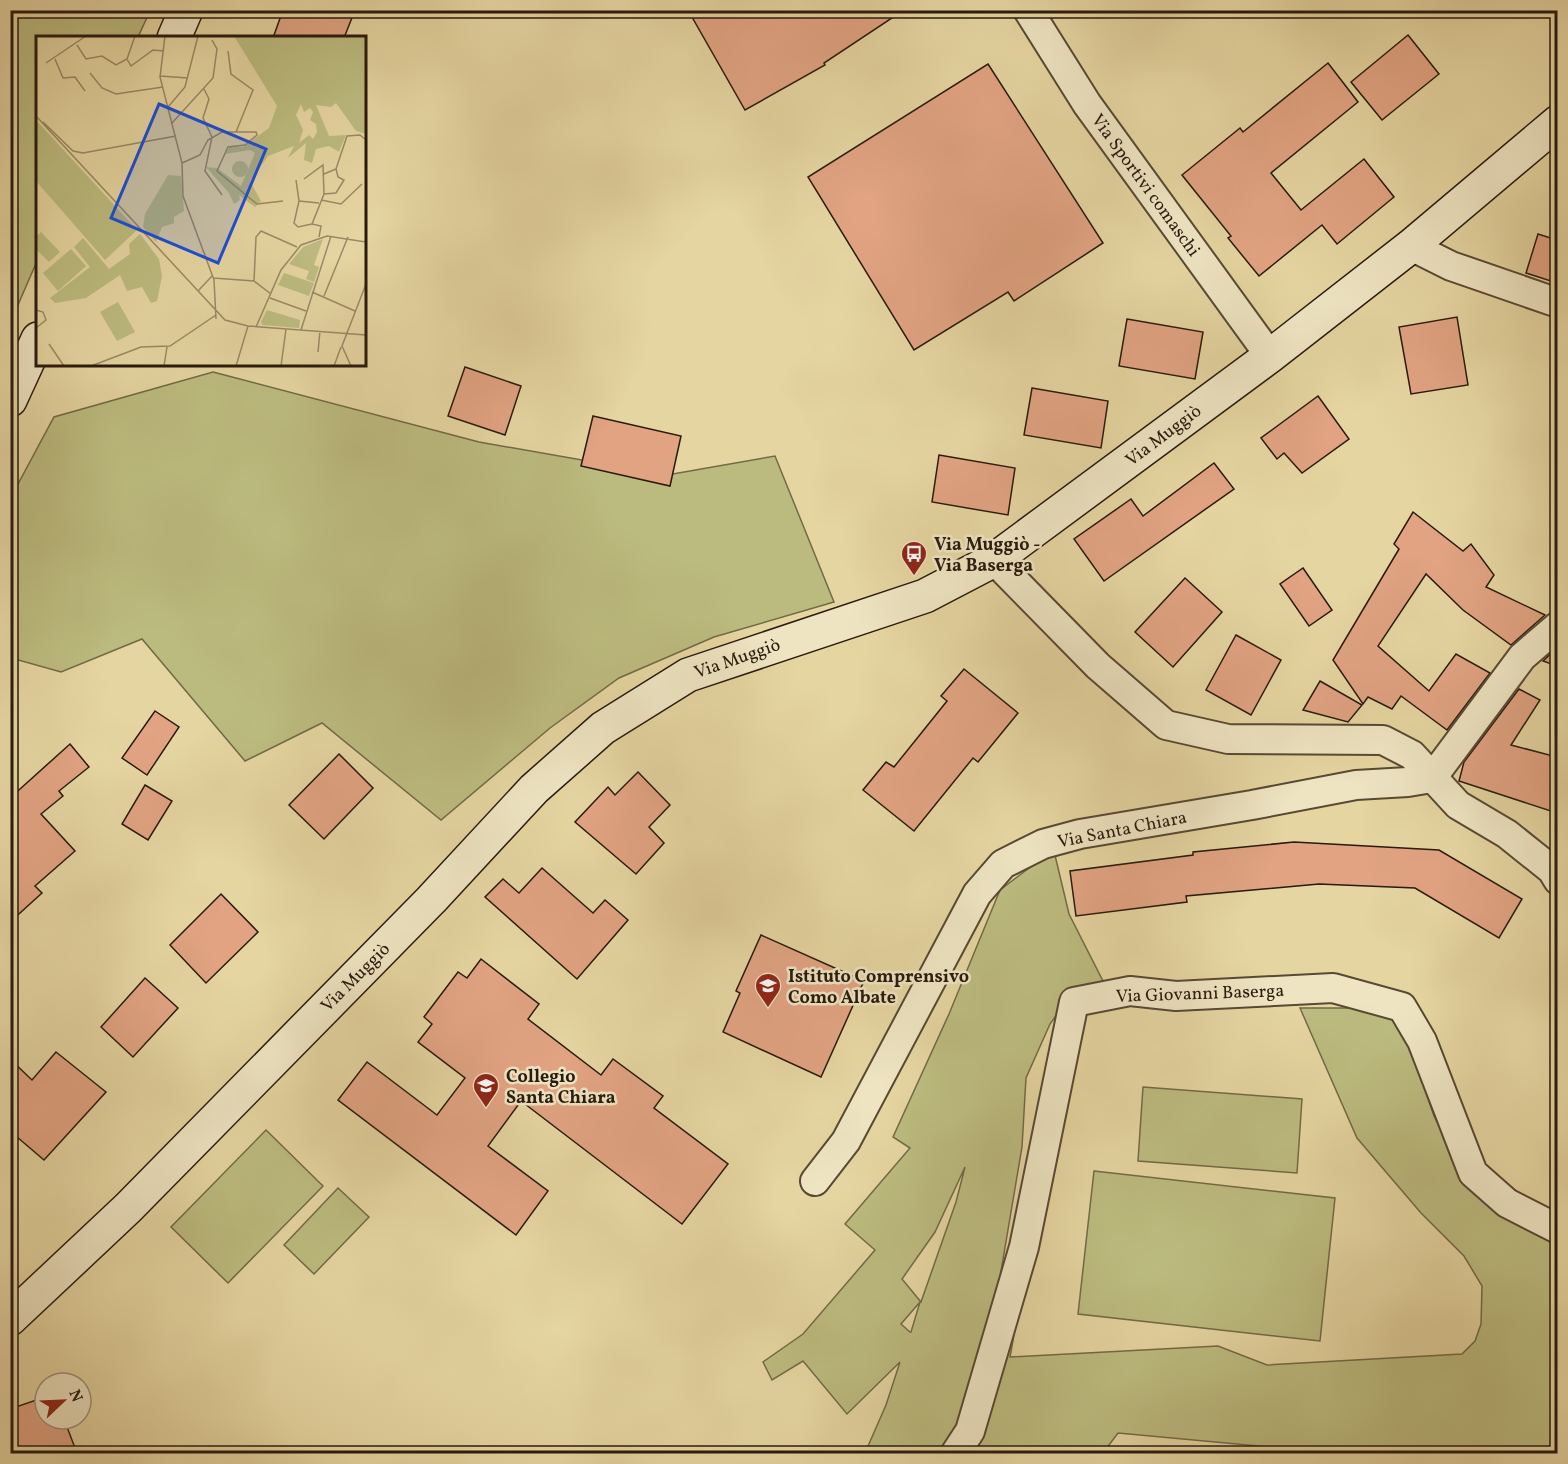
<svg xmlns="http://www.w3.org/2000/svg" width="1568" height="1464" viewBox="0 0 1568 1464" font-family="Vollkorn,serif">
	<rect width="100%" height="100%" fill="#e5d5a1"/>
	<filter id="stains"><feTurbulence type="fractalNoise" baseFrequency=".00333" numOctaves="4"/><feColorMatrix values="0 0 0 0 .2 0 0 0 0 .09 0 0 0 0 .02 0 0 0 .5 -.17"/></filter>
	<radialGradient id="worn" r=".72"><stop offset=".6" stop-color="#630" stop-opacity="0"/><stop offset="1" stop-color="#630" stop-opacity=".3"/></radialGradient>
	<g fill="#bcbb7f" stroke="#726a46" stroke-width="1.5" fill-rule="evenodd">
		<path d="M11,10L150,11L138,37L38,38L37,261L11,321Z"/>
		<path d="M213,372L479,442L667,475L775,456L834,602L714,637L619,678L550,728L441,820L322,723L245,761L142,639L61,672L11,658L10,499L54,417Z"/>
		<path d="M1054,851L1069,914L1105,985L1060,1010L1050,1024L1026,1078L1022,1147L1001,1271V1291L1019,1307L1010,1357L1218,1346L1267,1365L1462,1354L1475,1341L1481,1324L1482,1286L1464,1256L1421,1213L1357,1138L1300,1008H1377L1402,1024L1415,1048L1422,1081L1434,1116L1462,1171L1557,1236V1453L1318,1454L1301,1450L1118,1433L1103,1453H865L886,1405L900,1362L847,1414L803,1361L772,1380L763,1362L803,1334L875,1250L845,1224L910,1148L893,1137L949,1014L1000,890L1049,853ZM965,1167L956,1202L921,1302L902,1279L935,1232ZM920,1302L911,1332H910L901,1324Z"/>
		<path d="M1143,1087L1302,1099L1297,1173L1138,1161Z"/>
		<path d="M266,1130L323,1186L228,1283L171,1227Z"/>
		<path d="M1094,1171L1335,1198L1320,1341L1078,1314Z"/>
		<path d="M338,1188L369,1217L314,1274L284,1245Z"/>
	</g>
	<g fill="#e1a382" stroke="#291a0e" stroke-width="1.5">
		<path d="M283,10H355L344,38H273Z"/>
		<path d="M688,10H904L824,63L825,65L745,110Z"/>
		<path d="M1408,35L1439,74L1382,120L1351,82Z"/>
		<path d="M1328,63L1358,102L1271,173L1301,210L1364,159L1394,197L1337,244L1322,225L1259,276L1228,238L1231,236L1182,175L1240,128L1243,132Z"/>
		<path d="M988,64L1103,243L1014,301L1008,292L914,350L808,177Z"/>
		<path d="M1538,234L1557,240V283L1526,273Z"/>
		<path d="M1457,317L1468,385L1411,394L1399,327Z"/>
		<path d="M1127,319L1203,332L1195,379L1119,366Z"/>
		<path d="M465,367L521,386L505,435L448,416Z"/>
		<path d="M1032,388L1108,401L1101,448L1024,435Z"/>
		<path d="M1318,396L1349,439L1302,473L1284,453L1277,459L1261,438Z"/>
		<path d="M593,416L681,436L670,486L581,466Z"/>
		<path d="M939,455L1015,468L1008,515L932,502Z"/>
		<path d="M1214,463L1234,489L1104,581L1074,539L1131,499L1143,516Z"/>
		<path d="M1413,512L1463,551L1471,544L1494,575L1486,587L1545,615L1511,645L1463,610L1426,574L1378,646L1429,691L1456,654L1490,673L1447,730L1401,696L1392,709L1368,697L1363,704L1333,660L1399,549L1394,544Z"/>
		<path d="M1303,568L1332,610L1309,626L1280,584Z"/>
		<path d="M1185,578L1222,612L1173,667L1135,632Z"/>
		<path d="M1236,635L1281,660L1251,715L1206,690Z"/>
		<path d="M1557,648V666L1543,661Z"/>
		<path d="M964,669L1018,713L978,762L973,758L914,831L863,790L886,762L894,767L947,701L941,696Z"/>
		<path d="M1320,681L1362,705L1348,722L1303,710Z"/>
		<path d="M1519,689L1540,700L1511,745L1557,757V813L1459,781L1464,762Z"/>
		<path d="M155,711L179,727L147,775L122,758Z"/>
		<path d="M70,744L89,767L59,791L63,796L41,814L75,851L35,886L42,893L10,922V798Z"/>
		<path d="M339,754L373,788L324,839L289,805Z"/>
		<path d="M638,772L670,805L649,827L664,843L636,874L575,822L608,787L615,795Z"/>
		<path d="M145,785L172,801L148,840L122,824Z"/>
		<path d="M1294,842L1439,850L1522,899L1499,938L1415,888L1319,884L1186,896L1187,902L1076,916L1070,871L1193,855V852Z"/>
		<path d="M542,868L593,913L605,900L628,920L577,979L485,897L503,879L519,893Z"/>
		<path d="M221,894L258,932L206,983L170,945Z"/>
		<path d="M761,935L864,981L821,1077L723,1032L740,993L736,991Z"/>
		<path d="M481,959L539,1004L528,1019L601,1075L613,1059L663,1096L654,1108L728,1164L682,1224L521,1101L488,1146L548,1191L516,1235L338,1100L367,1062L437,1115L465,1078L418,1042L432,1024L424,1017L458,972L467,978Z"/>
		<path d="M145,978L178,1008L133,1057L101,1027Z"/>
		<path d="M56,1052L106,1092L44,1160L10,1131V1059L32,1080Z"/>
		<path d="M45,1397V1419H64L75,1448L61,1454H10V1409Z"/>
	</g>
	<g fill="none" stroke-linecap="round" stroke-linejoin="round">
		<defs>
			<g id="street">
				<path d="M1028,10L1087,104L1270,356"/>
				<path d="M1411,246L1451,266L1558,303"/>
				<path d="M994,560L1098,666L1166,725L1228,739L1383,740L1412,755L1458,805L1507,834L1552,870L1558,880"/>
				<path d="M815,1181L846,1141L977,894L1003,864L1043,844L1080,834L1252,805L1356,785L1408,782L1432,778L1522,657L1558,626"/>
				<path d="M955,1454L970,1431L1024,1247L1074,1002L1130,991L1176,996L1333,988L1402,1007L1422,1041L1473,1173L1507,1203L1558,1229"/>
			</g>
			<g id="secondary">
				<path d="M174,38L186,10"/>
				<path d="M10,400L38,339"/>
				<path d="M10,1319L128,1208L431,900L534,789L603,728L688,675L925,596L994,560L1270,356L1411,246L1558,122"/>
			</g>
		</defs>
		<use href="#street" stroke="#584933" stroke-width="32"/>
		<use href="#secondary" stroke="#291a0e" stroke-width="36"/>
		<use href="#street" stroke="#eee4c2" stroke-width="28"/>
		<use href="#secondary" stroke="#eee4c2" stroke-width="33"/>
	</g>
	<defs>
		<symbol id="bus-pin" viewBox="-11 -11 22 30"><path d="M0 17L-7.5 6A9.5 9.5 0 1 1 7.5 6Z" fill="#8f2418" stroke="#eee4c2"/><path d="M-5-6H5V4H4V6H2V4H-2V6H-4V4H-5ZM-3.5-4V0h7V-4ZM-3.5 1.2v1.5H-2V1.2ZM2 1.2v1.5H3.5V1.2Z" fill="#fff"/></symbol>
		<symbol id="school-pin" viewBox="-11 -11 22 30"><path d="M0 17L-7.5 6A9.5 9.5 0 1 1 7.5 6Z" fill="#8f2418" stroke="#eee4c2"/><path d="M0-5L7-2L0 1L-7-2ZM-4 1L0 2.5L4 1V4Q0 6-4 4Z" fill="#fff"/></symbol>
	</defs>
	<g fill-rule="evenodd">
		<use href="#bus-pin" x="899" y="539" width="30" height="40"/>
		<use href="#school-pin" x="753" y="971" width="30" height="40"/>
		<use href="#school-pin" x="471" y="1071" width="30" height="40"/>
	</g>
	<g text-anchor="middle" stroke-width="5" stroke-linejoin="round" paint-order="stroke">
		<g font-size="18" fill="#291a0e" stroke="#eee4c2">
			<text transform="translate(1146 185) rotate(54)" y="6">Via Sportivi comaschi</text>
			<text transform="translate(1163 435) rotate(-37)" y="6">Via Muggiò</text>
			<text transform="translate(737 658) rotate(-19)" y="6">Via Muggiò</text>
			<text transform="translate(1122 829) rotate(-11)" y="6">Via Santa Chiara</text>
			<text transform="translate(355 977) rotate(-45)" y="6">Via Muggiò</text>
			<text transform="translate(1200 993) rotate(-2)" y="6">Via Giovanni Baserga</text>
		</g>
		<g font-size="18" font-weight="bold" fill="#291a0e" stroke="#eee4c2" text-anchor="start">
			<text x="934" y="550">Via Muggiò -<tspan x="934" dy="21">Via Baserga</tspan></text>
			<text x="788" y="982">Istituto Comprensivo<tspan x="788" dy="21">Como Albate</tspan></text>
			<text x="506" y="1082">Collegio<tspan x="506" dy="21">Santa Chiara</tspan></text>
		</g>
	</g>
	<g transform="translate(36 36)">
		<rect width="330" height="330" fill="#e5d5a1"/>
		<path d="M198,0H330V98L320,95L300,67L295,71L280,69L293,100L310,99L303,116L293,110L280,113L276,127L268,124L270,107L252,122L258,110L232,120L214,145L225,165L219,171L203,159L204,164L198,168L193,157L170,131L181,132L205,150L219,117L214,114L189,118L194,111H207L233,92L241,70ZM265,68L268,76L274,72L277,76L274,84L280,88L281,96L277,103L273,99L263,107L267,94L260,79ZM0,84L101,194L69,224L0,145ZM196 133a8 8 0 1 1 16 0a8 8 0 1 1-16 0ZM132,139L145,140L148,175L138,181V187L126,191L120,206L107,191L109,178ZM5,196L24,216L13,226L0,213V201ZM104,198L123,223L126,240L121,265L115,267L106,251L91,255L84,239L50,262L19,267L14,262L54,231L38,211L47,202L73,233L94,218L93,208ZM287,203L278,229L283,231L278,246L270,243L273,235L253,228L267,211ZM35,213L50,230L22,255L7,237ZM248,237L278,247L273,260L242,249ZM82,266L99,296L81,305L64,276ZM231,274L264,284L263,292L227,289L225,286Z" fill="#bcbb7f" fill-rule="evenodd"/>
		<path fill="none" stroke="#9a8a66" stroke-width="1.5" d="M129,0L124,41L146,127L147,160L178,244L180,283M41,9L50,23L66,20L80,29L91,23M192,15L195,38L217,54L200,96M19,23L27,42L39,41L49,55M91,23L95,30L117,14L128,15M91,23L99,0M10,27L50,0M54,37L66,52L80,58L127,51M124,40L152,42M168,53L173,63L167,82L176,101L169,135L186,159M132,71L149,51L162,0M0,80L189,284L212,290L330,299M7,86L37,115L47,117L140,100M136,87L177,42L181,13L176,4M146,127L164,119L172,104L186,96H220L221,99L209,109L192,111L181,135L221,168L247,165M288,138L300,133L311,100L324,99L330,104M268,143L287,129L288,158L276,188L285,190L283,201M260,144L263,165L258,187L262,191L276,188M288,158L300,157L308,144L302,141L300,133M285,164L305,168L326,148M263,165L283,167M177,242L218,245L235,258M218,245L220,201L225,195L261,211M162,255L176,240M276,256L319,275M288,260L312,201M234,262L270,275M0,274L7,276L10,284L0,292M220,291L245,234L265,209L291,200L330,206M265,294L295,200M13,308L28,330M282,316L284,295M55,330L105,311L134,310L180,279M128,330L131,311M200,330L212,290M245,330L250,293M298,330L305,311M315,330L306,310L330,248"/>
		<path fill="#1d4ed8" fill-opacity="0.15" stroke="#1d4ed8" stroke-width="3" d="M123,68L230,113L182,227L75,182Z"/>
		<rect width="330" height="330" fill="none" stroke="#291a0e" stroke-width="3"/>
	</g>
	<rect width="1568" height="1464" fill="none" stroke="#e5d5a1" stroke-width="36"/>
	<rect x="12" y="12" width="1544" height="1440" fill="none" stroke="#291a0e" stroke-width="3"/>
	<rect x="18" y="18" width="1532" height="1428" fill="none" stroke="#291a0e" stroke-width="1.5"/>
	<g transform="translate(63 1401) rotate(67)"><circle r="28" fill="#eee4c2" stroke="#9f937a" stroke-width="1.5"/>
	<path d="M0-4.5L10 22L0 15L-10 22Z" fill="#8f2418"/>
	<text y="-9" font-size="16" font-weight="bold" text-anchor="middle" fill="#291a0e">N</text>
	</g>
	<rect width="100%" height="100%" filter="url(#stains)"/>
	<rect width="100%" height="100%" fill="url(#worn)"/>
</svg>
